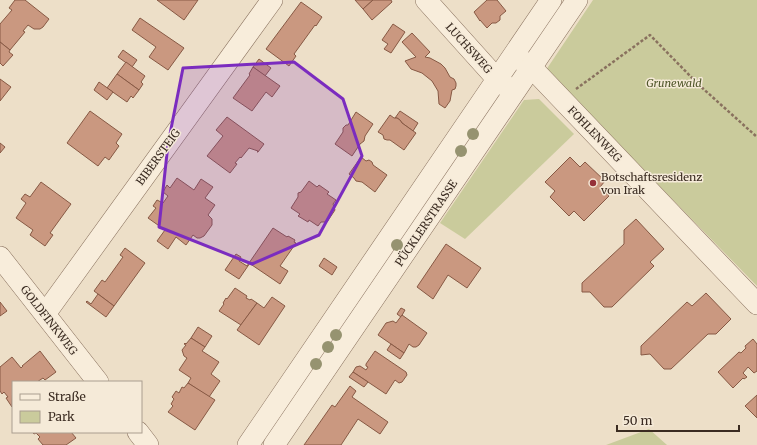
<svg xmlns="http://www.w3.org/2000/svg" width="757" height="445" viewBox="0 0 757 445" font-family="Merriweather,serif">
	<rect width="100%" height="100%" fill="#eddfc8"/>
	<g fill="#cacb9c">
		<path d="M593,0H757V286L546,70Z"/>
		<path d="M539,99L574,134L465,239L440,223L524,100Z"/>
		<path d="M649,429L667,445H606Z"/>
	</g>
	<g fill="#ca9880" stroke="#875944">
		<path d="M15,0H25L49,19L43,27L40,29H34L28,25L23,31L25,32L10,50L0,42V24L12,10L9,8Z"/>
		<path d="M157,0H198L184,20Z"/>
		<path d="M355,0H373L363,9Z"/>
		<path d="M373,0H391L392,2L372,20L363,9Z"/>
		<path d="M487,0H497L506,11L500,16V20L496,23H492L487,28L480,20V21L474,12Z"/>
		<path d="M301,2L322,17L316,26L315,25L294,54L296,56L289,66L266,49Z"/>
		<path d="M140,18L184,48L168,70L149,57L156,47L132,30Z"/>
		<path d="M393,24L405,32L391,53L384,49L388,44L382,40Z"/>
		<path d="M412,33L430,52L425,57L430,58L441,64L445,68L450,77L454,79L456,83V86L455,89L452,90L450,101L445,108L439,104L438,91L432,81L422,73L411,69L405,61L416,57L402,42Z"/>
		<path d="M0,42L10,50L9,52L13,55L3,66L0,63Z"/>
		<path d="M123,50L137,60L132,67L118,57Z"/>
		<path d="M259,59L271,68L265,76L253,67Z"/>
		<path d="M126,62L145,76L141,82L143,84L139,90L117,74Z"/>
		<path d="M253,67L280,86L272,97L266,92L252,111L233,98L250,75L249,74Z"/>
		<path d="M117,74L139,90L133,98L131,96L127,102L107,88Z"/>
		<path d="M0,79L11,87L0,101Z"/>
		<path d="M99,82L113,92L107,100L94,90Z"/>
		<path d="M90,111L122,134L116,143L119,146L109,160L105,157L98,166L67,143Z"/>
		<path d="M400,111L418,123L413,131L402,123L400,120L397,118H395Z"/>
		<path d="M356,112L373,124L365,136L364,141L360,144L352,156L335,144L343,132V128L346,125H348Z"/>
		<path d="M390,115L394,118H397L400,120L402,123L416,133L404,150L390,140H387L384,139L383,135L378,132Z"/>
		<path d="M227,117L264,144L258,152H257L258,151L249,148L241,158L240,157L235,163L237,164L230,173L207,156L223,136L216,130Z"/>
		<path d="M0,143L5,147L0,153Z"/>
		<path d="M361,157L366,161L369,160L372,162L373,165L387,175L375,192L362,182L356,181L354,178L349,174Z"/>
		<path d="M570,157L580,167L585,162L605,181L600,187L609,196L584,221L574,211L569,216L550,197L555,191L545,182Z"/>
		<path d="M177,178L194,190L201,179L213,187L205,198L215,205L208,215L212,219V225L204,236L200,238H197L193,235L186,245L176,237L168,249L157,241L165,230L148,218L156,208L153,206L157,200L163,203L168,196L163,192L167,185L170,188Z"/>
		<path d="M309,181L317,187L319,185L329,192L327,194L336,200L333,204L335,210L327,222H321L318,226L309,220L308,222L298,216L300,214L291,208L298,197V193L301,192Z"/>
		<path d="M41,182L71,204L50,233L53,235L45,246L30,235L33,230L16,218L26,203L21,199L25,194L30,197Z"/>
		<path d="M636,219L664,249L650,262L654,266L612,307H604L590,292H582V283L624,244V230Z"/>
		<path d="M273,228L287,237L288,236L295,240L294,242L296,243L280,266L288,271L280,284L249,263Z"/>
		<path d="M446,244L481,268L467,288L448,275L433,299L417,287Z"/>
		<path d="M125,248L145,263L114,306L94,291L102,280L105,282L123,257L120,255Z"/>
		<path d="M236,254L241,257L239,261L247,266L249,263H250L239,279L225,270Z"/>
		<path d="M324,258L337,267L332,275L319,266Z"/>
		<path d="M235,288L247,296L246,298L250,300L251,299L257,303L241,325L219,311L224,304L223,303L226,298L227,299Z"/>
		<path d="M706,293L731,319L716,334H708L671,369H664L650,354L641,355V346L687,302L692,306Z"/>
		<path d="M98,294L114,306L106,317L86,302L87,301L91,304Z"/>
		<path d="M272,297L285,306L259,345L237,330L257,303L264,308Z"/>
		<path d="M0,302L7,311L0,316Z"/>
		<path d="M401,308L405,310L401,317L397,314Z"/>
		<path d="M402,315L427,333L419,345L416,347H413L409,344L404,353L378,335L386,323L393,321L396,323Z"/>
		<path d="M198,327L212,336L205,347L191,338Z"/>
		<path d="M191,338L205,347L202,351L219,362L211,374L220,381L209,397L188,383L191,378L179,370L187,358L184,356L182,350L186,345L184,344L185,343L186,344Z"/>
		<path d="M753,339L757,344V371L754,373L748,367L743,373L747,377L744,379L743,378L733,388L718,372L739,352L741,353L746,348L745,346Z"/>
		<path d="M391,344L404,353L400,359L387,350Z"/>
		<path d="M40,351L56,372L45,380L43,378L37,382H13L12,407L6,398L8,397L4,392L2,394L0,391V367L12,357L21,368L23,366H22Z"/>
		<path d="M375,351L406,372L407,375L402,382L399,383L395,380L386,394L353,372L356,367L360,366L366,370L368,367L366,366V364Z"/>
		<path d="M353,372L368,382L364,387L349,377Z"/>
		<path d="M188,383L215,400L195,430L168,412L173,406L171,404L174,399L172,397L176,391L179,393L182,387L184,388Z"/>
		<path d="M350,386L356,391L352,397L388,422L380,434L358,419L341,445H304L332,405L335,407Z"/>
		<path d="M757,395V418L745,406Z"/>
		<path d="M32,432H71L76,438L66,445H43L38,439L40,437L36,433L34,434Z"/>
	</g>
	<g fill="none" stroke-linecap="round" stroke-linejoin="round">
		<defs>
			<g id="minor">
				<path d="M426,0L497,79L507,87"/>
				<path d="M521,60L532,68L757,304"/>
				<path d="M0,257L98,382"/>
				<path d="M45,314L272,0"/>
				<path d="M138,432L148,445"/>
				<path d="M248,445L551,0"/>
				<path d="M274,445L577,0"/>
			</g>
		</defs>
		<use href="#minor" stroke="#89715e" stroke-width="22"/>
		<path stroke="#89715e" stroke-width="2.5" stroke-dasharray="3 2" stroke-linecap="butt" d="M576,89L650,35L699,85L757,137"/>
		<use href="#minor" stroke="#f8eddb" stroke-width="21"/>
	</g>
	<g fill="#969370">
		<circle cx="473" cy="134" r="6"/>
		<circle cx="461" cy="151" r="6"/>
		<circle cx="397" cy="245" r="6"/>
		<circle cx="336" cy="335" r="6"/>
		<circle cx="328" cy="347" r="6"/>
		<circle cx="316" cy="364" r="6"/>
	</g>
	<path fill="#7b2cbf" fill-opacity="0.2" stroke="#7b2cbf" stroke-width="3" stroke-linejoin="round" d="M294,62L343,99L362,156L319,235L252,264L159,227L168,144L183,68Z"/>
	<circle fill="#963039" stroke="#f5ead8" stroke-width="1.5" cx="593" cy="183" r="4"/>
	<g text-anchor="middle" stroke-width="3" stroke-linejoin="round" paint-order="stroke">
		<g font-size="11" fill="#3a2b21" stroke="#f5ead8">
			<text transform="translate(469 48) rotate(48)" y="4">LUCHSWEG</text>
			<text transform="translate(595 134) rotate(46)" y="4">FOHLENWEG</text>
			<text transform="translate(158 157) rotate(-54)" y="4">BIBERSTEIG</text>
			<text transform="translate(426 223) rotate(-56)" y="4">PÜCKLERSTRASSE</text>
			<text transform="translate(49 320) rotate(52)" y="4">GOLDFINKWEG</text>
		</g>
		<g font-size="11" font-style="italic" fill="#4e5528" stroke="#f5ead8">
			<text x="674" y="87">Grunewald</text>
		</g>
		<g font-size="11" fill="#3a2b21" stroke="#f5ead8" text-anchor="start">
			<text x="601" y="181">Botschaftsresidenz<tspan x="601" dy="13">von Irak</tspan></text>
		</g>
	</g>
	<rect x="12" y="381" width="130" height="52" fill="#f5ead8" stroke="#aa9e8f"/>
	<rect x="20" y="394" width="20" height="6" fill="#f8eddb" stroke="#aa9e8f"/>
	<text x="48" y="401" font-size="12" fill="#3a2b21">Straße</text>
	<rect x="20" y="411" width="20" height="12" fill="#cacb9c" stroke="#aa9e8f"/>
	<text x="48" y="421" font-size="12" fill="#3a2b21">Park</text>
	<path d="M617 425v6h122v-6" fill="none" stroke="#3a2b21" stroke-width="2"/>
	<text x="623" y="425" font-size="12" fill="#3a2b21" stroke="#f5ead8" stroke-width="3" paint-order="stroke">50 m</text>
</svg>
